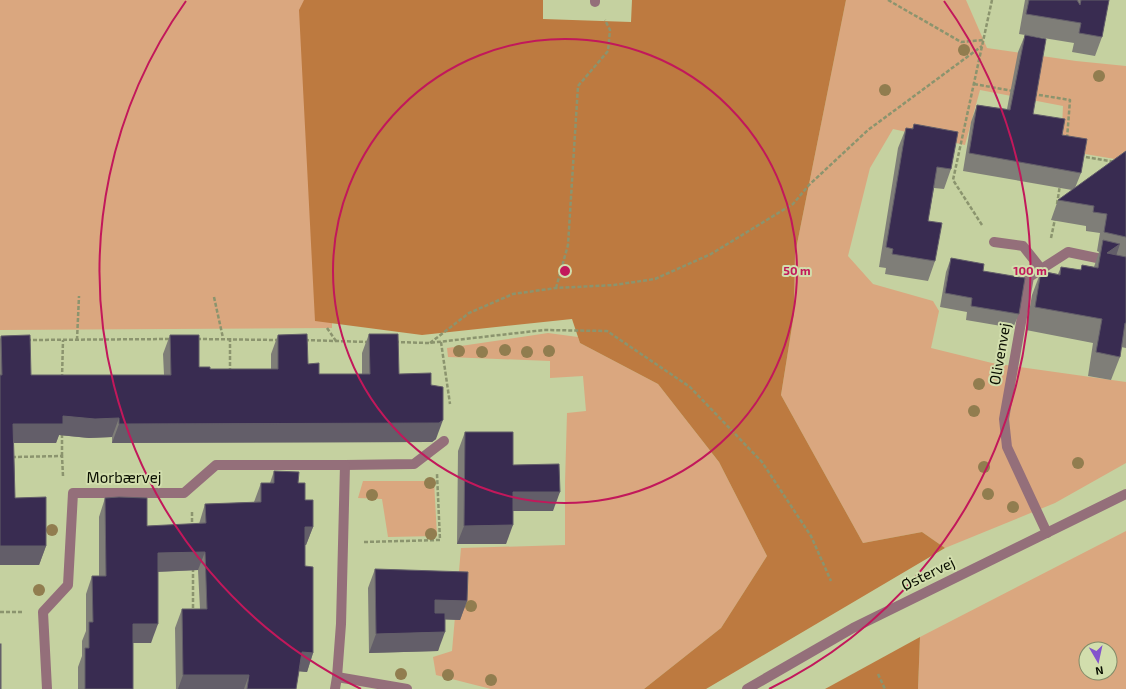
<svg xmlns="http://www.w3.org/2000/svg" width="1126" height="689" viewBox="0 0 1126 689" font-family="'Exo 2',sans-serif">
	<rect width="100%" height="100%" fill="#c5d1a0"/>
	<g fill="#daa77f" fill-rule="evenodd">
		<path d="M0,0H330L332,328L0,330Z"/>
		<path d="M846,0H966L987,48L1076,61L1126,66V156L1121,160L1061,150L1063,106L980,90L965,145L893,129L870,168L848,256L873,284L933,301L939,311L931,348L992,363L1126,382V463L1055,503L945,548L922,532L863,543L781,395L794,314L795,254Z"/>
		<path d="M548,333L578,337L580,343L658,384L719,462L767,556L721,628L644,689H491L436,675L433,657L452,651L461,548L565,545V483L567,413L586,411L583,376L550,378V361L448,357L447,348Z"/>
		<path d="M363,481H434L437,536L388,537L382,499L358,498Z"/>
		<path d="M1126,531V689H918L920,637ZM1086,649H1110V673H1086Z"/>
	</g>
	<g fill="#bd7a40">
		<path d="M304,0H543V19L631,22L632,0H846L795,254L794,314L781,395L863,543L922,532L945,548L706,689H644L721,628L767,556L719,462L658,384L580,343L572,319L422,335L315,321L299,10Z"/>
		<path d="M920,637L918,689H825Z"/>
	</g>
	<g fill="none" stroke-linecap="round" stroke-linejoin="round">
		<g stroke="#8b946e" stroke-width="2.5" stroke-dasharray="4 2" stroke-linecap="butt">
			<path d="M888,0L961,42L983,40"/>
			<path d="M974,84L1013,91"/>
			<path d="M1033,94L1070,100L1067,139"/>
			<path d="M1080,156L1115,162"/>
			<path d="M1057,204L1060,185"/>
			<path d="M982,225L953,180L992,0"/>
			<path d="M1051,238L1055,219"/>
			<path d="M556,288L568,245L578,86L608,51L610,30L605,20"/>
			<path d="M214,297L223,338"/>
			<path d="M327,328L336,341"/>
			<path d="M230,338V372"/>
			<path d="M197,339L278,340"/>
			<path d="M27,340L172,339"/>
			<path d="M77,340L79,296"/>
			<path d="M305,340L368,342"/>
			<path d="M395,342L429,343L544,330L607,331L690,387L762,462L811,536L831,581"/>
			<path d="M441,342L450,404"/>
			<path d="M430,343L469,313L513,294L556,288L614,285L655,279L711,254L793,204L809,185L868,130L982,46"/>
			<path d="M62,378L63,340"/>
			<path d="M62,456V433"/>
			<path d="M12,457L62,456L63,476"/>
			<path d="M192,512V527"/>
			<path d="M364,542L440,540L437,474"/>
			<path d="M193,568V611"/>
			<path d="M0,612H23"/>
			<path d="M878,674L885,689"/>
		</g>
		<g stroke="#946f7a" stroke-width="10">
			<path d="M595,0V2"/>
			<path d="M994,242L1023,246L1042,270"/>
			<path d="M345,465L414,464L444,441"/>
			<path d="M1047,533L1007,447L1004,419L1029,277L1068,252L1126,264"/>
			<path d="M337,677L407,689"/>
			<path d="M47,689L43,612L68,585L73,493H184L216,465H345L341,624L337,677L335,689"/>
			<path d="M747,689L853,628L1126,494"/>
		</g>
	</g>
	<g fill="#917d4f">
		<circle cx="964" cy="50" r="6"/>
		<circle cx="1099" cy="76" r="6"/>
		<circle cx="885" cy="90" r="6"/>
		<circle cx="505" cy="350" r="6"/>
		<circle cx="459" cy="351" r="6"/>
		<circle cx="549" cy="351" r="6"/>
		<circle cx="482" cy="352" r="6"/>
		<circle cx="527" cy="352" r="6"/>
		<circle cx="979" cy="384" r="6"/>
		<circle cx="974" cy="411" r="6"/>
		<circle cx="1078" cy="463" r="6"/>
		<circle cx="984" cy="467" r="6"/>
		<circle cx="430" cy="483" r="6"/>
		<circle cx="988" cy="494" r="6"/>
		<circle cx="372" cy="495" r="6"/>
		<circle cx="1013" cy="507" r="6"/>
		<circle cx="52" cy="530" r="6"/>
		<circle cx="431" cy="534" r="6"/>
		<circle cx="39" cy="590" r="6"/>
		<circle cx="471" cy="606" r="6"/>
		<circle cx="401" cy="674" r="6"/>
		<circle cx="448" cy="675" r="6"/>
		<circle cx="491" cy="680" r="6"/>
	</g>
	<g fill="#7f7e78">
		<path d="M1025,0H1109L1102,37L1095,56L1072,52L1074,43L1019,34Z"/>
		<path d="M1025,35L1033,114L1062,135L1081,173L1075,188L1126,151V348L1121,347L1120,357L1111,380L1088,376L1093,343L1026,330L1032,295L1041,271L1058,274L1061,267L1081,270L1082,265L1094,267L1099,252L1097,251L1100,233L1086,231V226L1051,220L1058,200L1072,190L963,171L971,122L977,105L1007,109L1018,52Z"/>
		<path d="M914,124L951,169L944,189L934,188L928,221L935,261L928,281L885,274L886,268L879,267L898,148L906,128L912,129Z"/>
		<path d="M951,258L983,271L1019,314L1013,328L966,320L967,312L940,307L946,272Z"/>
		<path d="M369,334L399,374L431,385L436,439L432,442L112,443V437L89,438L59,435L56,443H14L15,498L46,546L39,565H0V339L1,336L31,375H164L163,354L170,335L199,367L210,369H271V354L278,335L319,374H362V353Z"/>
		<path d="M465,432L513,465L553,511H513L506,544H457L458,451Z"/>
		<path d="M274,471L298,483L305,500L313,527L306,545H305V566L313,653L307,672L299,671L296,689H176L175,628L182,609H200L198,570L158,572L151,643H133V689H78V667L82,656V641L86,631V594L92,576H99V517L105,498L147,526L199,524L205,504L254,502L261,483H270Z"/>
		<path d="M375,569L467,601L460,620L445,619L438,651L369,653L368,588Z"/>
	</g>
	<g fill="#635e69">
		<path d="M1120,244L1112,268L1107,253Z"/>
		<path d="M63,416L119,418L112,437L89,438L59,435L56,443H6L13,424Z"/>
		<path d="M443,420L436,439L432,442L112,443L119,424Z"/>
		<path d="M513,492H560L553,511H506Z"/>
		<path d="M513,525L506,544H457L464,526Z"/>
		<path d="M305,527H313L306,545L298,546Z"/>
		<path d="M0,546H46L39,565H0Z"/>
		<path d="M205,552L198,570L151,572L158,553Z"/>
		<path d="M435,600L467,601L460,620L428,619Z"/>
		<path d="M133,624H158L151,643H126Z"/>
		<path d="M445,632L438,651L369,653L376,634Z"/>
		<path d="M302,652L313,653L307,672L295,671Z"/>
		<path d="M183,675H249L244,689H178Z"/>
	</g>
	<g fill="#392c51" stroke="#635e69">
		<path d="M1029,0H1077L1080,5L1081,0H1109L1102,37L1079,33L1081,23L1026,14Z"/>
		<path d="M1025,35L1046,39L1033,114L1065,119L1062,135L1087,139L1081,173L969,153L977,105L1010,110Z"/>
		<path d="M914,124L958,132L951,169L937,167L928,221L942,223L935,261L892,254L893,249L886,247L906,128L913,129Z"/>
		<path d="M1126,151V237L1104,232L1107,214L1093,212L1094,206L1058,200Z"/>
		<path d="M1103,240L1120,244L1107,253L1126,257V323H1125L1120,357L1096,352L1102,319L1035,307L1041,271L1060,275L1061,267L1081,270L1082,265L1098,268Z"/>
		<path d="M951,258L984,264L983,271L1025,278L1019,314L971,306L972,298L945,293Z"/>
		<path d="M307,334L308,364L319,363V374H370L369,334H398L399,374L431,373V385L443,387V420L439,423L119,424V418L95,419L63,416V424H13L15,498L46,497V546H0V375H2L1,336L30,335L31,375H171L170,335H199V367H210V369H278V335Z"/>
		<path d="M465,432H513V465L559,464L560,492H513V525L464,526Z"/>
		<path d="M274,471L299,472L298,483H305V500H313V527H305V566L313,567V653L302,652L296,689H247L249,675H183L182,609H207L205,552L158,553V624H133V689H85V648H89V622H93L92,576H106L105,498L119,497L147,498V526L206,523L205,504L261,502V483H274Z"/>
		<path d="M375,569L468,572L467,601L435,600V613H445V632L376,634Z"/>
		<rect x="0" y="644" width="1" height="45"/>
	</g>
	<g fill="none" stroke="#c2185b" stroke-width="2">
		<circle cx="565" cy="271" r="232"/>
		<path d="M361 689A465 465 0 0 1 186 1M944 1A465 465 0 0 1 769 689"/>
	</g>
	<g text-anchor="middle" stroke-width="4" stroke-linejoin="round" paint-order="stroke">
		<g font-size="15" fill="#0a0e01" stroke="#d2dead">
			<text transform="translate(1000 354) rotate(-80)" y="5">Olivenvej</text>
			<text x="124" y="483">Morbærvej</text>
			<text transform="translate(928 574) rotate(-26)" y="5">Østervej</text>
		</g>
	</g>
	<circle cx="565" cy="271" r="6" fill="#c2185b" stroke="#d2dead" stroke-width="2"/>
	<g font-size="12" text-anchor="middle" font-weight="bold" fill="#c2185b" stroke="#d2dead" stroke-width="4" stroke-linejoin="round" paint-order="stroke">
		<text x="797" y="275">50 m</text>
		<text x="1030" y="275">100 m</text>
	</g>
	<g transform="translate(1098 661) rotate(171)"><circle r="19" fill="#d2dead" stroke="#828b68"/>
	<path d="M0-3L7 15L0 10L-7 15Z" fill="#8353cc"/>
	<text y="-6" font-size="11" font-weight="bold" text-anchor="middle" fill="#0a0e01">N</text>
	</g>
</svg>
